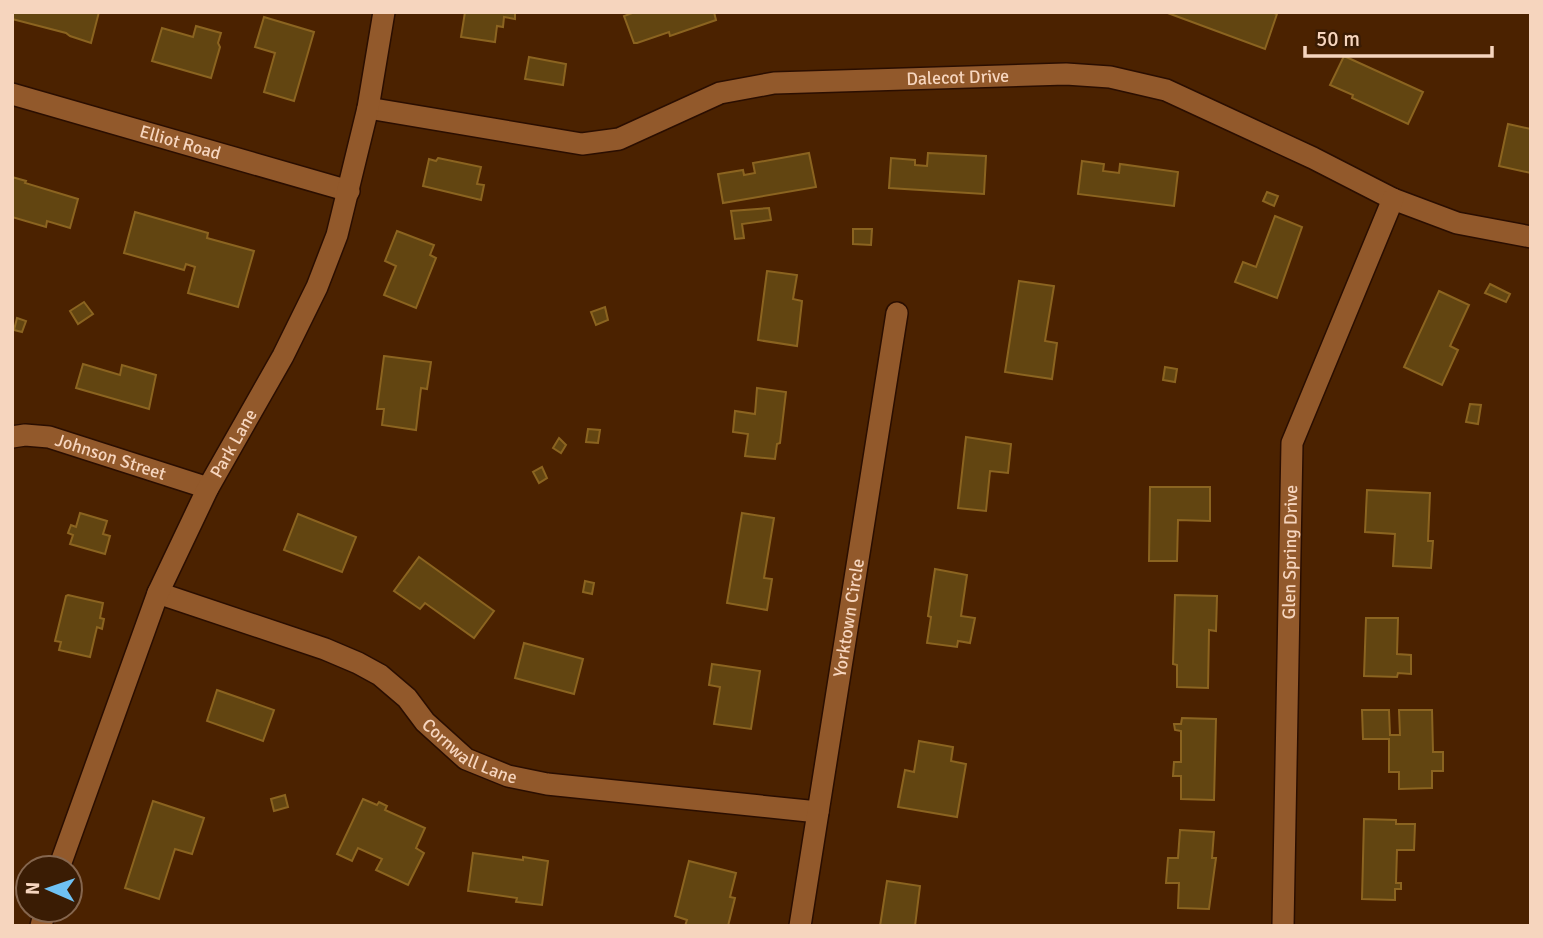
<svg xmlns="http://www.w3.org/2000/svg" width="1543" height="938" viewBox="0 0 1543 938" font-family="Signika,sans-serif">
	<rect width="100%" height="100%" fill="#4b2200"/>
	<g fill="#624511" stroke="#8b6420" stroke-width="2">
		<path d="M12,12H99L91,43L70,36L66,33L12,19Z"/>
		<path d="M465,12H515V19L504,17L503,27L497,26L495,42L461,37Z"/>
		<path d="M635,12H714L716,20L670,36L669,32L637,43H634L624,16Z"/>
		<path d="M1165,12H1271L1277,14L1265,49Z"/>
		<path d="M264,17L314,32L294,101L264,92L275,53L255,47Z"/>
		<path d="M196,26L221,33L218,43L220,47L211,78L152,61L162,28L193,37Z"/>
		<path d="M1344,56L1423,92L1408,124L1352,98L1353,95L1330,85Z"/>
		<path d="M529,57L566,64L563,85L525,79Z"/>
		<path d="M1508,124L1531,129V173L1499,166Z"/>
		<path d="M809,153L816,187L723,203L718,174L743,170L744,175L755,173L753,163Z"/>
		<path d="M928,153L986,156L984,194L889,188L891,158L915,160V165L927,166Z"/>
		<path d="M438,158L481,167L477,184L484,185L481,200L423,186L429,159L436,161Z"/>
		<path d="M1082,161L1104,164L1103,171L1119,173L1120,164L1178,172L1174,206L1078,194Z"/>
		<path d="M12,177L26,181L25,183L78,199L70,228L47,221L46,227L12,217Z"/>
		<path d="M1267,192L1278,196L1274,206L1263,201Z"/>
		<path d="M769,208L771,220L742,224L744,238L735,239L731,211Z"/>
		<path d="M135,212L208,233L207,238L254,251L238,307L188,293L195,267L186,264L184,270L124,253Z"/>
		<path d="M1275,216L1302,227L1277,298L1235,282L1243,262L1256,267Z"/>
		<path d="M853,229H872L871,245L853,244Z"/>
		<path d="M397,231L434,245L430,255L436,258L416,308L384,295L396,266L385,261Z"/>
		<path d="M767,271L797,275L793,299L802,301L797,346L758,340Z"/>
		<path d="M1019,281L1054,286L1045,341L1057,343L1052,379L1005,372Z"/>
		<path d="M1490,284L1510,294L1506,302L1485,293Z"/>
		<path d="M1439,291L1469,305L1450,346L1458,350L1442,385L1404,367Z"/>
		<path d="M84,302L93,314L78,324L70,311Z"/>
		<path d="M605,307L608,320L596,325L591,312Z"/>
		<path d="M17,318L26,321L22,332L14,330Z"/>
		<path d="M384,356L431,362L427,389L421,388L416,430L382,425L384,409H377Z"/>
		<path d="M83,364L120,375L122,365L156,375L149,409L76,388Z"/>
		<path d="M1165,367L1177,369L1175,382L1163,380Z"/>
		<path d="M757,388L786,392L780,443L777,444L775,459L745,456L748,434L733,432L735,411L755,414Z"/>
		<path d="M1470,404L1481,405L1478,424L1466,422Z"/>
		<path d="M588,429L600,430L598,443L586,442Z"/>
		<path d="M966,437L1011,444L1008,473L990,471L986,511L958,508Z"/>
		<path d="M559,438L566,445L561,453L553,448Z"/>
		<path d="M542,467L547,478L539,483L533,472Z"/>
		<path d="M1150,487H1210V521L1178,520L1177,561H1149Z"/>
		<path d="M1367,490L1430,493L1428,541H1433L1431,568L1393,566L1395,534L1365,532Z"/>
		<path d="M80,513L107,521L103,534L110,536L105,554L70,544L73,535L68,533L71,525L76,527Z"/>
		<path d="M742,513L774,518L764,578L772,579L767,610L727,603Z"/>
		<path d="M298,514L356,537L342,572L284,550Z"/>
		<path d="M419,557L494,611L474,638L425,603L420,609L394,591Z"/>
		<path d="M935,569L967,575L961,616L975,618L970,643L958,641L957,647L927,643L931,617L928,616Z"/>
		<path d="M585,581L594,583L592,594L583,592Z"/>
		<path d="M68,595L103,603L100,618L104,619L102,629L97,627L90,657L59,650L61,642L55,641L66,596Z"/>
		<path d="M1175,595L1217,596L1216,631L1209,630L1208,688L1177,687V665L1173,664Z"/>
		<path d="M1366,618H1398L1397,654L1411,655V674L1398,673L1397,677L1364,676Z"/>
		<path d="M524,643L583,659L574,694L515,678Z"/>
		<path d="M712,664L760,671L751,729L714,724L720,687L709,685Z"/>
		<path d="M217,690L274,710L263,741L207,721Z"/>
		<path d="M1362,710H1389L1390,735H1400L1399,710H1432L1433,752H1443V771H1432V788L1399,789V772H1389V739H1363Z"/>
		<path d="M1182,718L1216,719L1214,800L1181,799V776H1173L1174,762H1181V731L1175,730L1174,724H1181Z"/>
		<path d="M919,741L953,747L951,761L966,764L957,817L898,807L905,770L914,772Z"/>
		<path d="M285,795L288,807L274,811L271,799Z"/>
		<path d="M363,799L377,805L379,802L387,806L385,810L425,828L416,848L424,853L408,885L376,870L382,859L358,848L352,861L337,854Z"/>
		<path d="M153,801L204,818L192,854L175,849L159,899L125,888Z"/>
		<path d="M1364,819L1396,820V824H1415L1414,850H1397L1396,883H1401V889H1395V900L1362,899Z"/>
		<path d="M1180,830L1214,832L1212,858H1216L1209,909L1178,908L1179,883H1166L1168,858H1178Z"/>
		<path d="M473,853L523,860V857L548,861L542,905L516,902L517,898L468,891Z"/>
		<path d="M689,861L736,873L730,897L735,898L728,926H685L687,920L675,916Z"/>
		<path d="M887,881L920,886L915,926H880Z"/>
	</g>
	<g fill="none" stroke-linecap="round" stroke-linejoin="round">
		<defs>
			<g id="minor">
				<path id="s1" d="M12,94L349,191"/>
				<path id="s2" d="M368,108L582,144L619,139L720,93L774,83L1066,74L1110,77L1166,90L1313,158L1393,199L1457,223L1531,237"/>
				<path id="s3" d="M12,437L25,435L49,437L208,488"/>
				<path id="s4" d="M158,593L325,649L358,663L380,675L407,698L425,722L466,759L508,776L547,784L818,812"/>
				<path id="s5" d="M59,868L158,593L208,488L283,356L317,287L337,235L368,108L384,12"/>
				<path d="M41,926L45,910"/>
				<path id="s6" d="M800,926L897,313"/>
				<path id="s7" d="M1283,926L1292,443L1393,199"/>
			</g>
		</defs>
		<use href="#minor" stroke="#2a0e00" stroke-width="24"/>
		<use href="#minor" stroke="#92592b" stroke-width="21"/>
	</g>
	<g text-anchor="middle" stroke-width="6" stroke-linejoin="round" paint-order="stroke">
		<g font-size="18" fill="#f6d5be" stroke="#3a1c04">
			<text dy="6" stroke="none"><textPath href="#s2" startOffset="604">Dalecot Drive</textPath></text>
			<text dy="6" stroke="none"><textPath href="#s1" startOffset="175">Elliot Road</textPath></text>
			<text dy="6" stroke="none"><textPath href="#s5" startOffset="460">Park Lane</textPath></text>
			<text dy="6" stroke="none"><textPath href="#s3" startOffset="102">Johnson Street</textPath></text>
			<text dy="6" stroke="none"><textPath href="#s7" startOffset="374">Glen Spring Drive</textPath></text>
			<text dy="6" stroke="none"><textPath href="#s6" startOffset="312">Yorktown Circle</textPath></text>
			<text dy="6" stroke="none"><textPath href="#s4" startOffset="357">Cornwall Lane</textPath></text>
		</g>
	</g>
	<rect width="1543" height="938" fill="none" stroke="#f6d5be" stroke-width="28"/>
	<g transform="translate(49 889) rotate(272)"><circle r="33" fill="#3a1c04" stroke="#85664e" stroke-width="2"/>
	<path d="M0-5L12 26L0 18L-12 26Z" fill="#6fc2f4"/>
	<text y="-10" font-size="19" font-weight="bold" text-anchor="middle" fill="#f6d5be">N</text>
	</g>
	<path d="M1305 46v10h187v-10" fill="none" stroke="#f6d5be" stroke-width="3.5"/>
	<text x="1316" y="46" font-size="21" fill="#f6d5be" stroke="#3a1c04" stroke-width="5" paint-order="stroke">50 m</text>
</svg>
